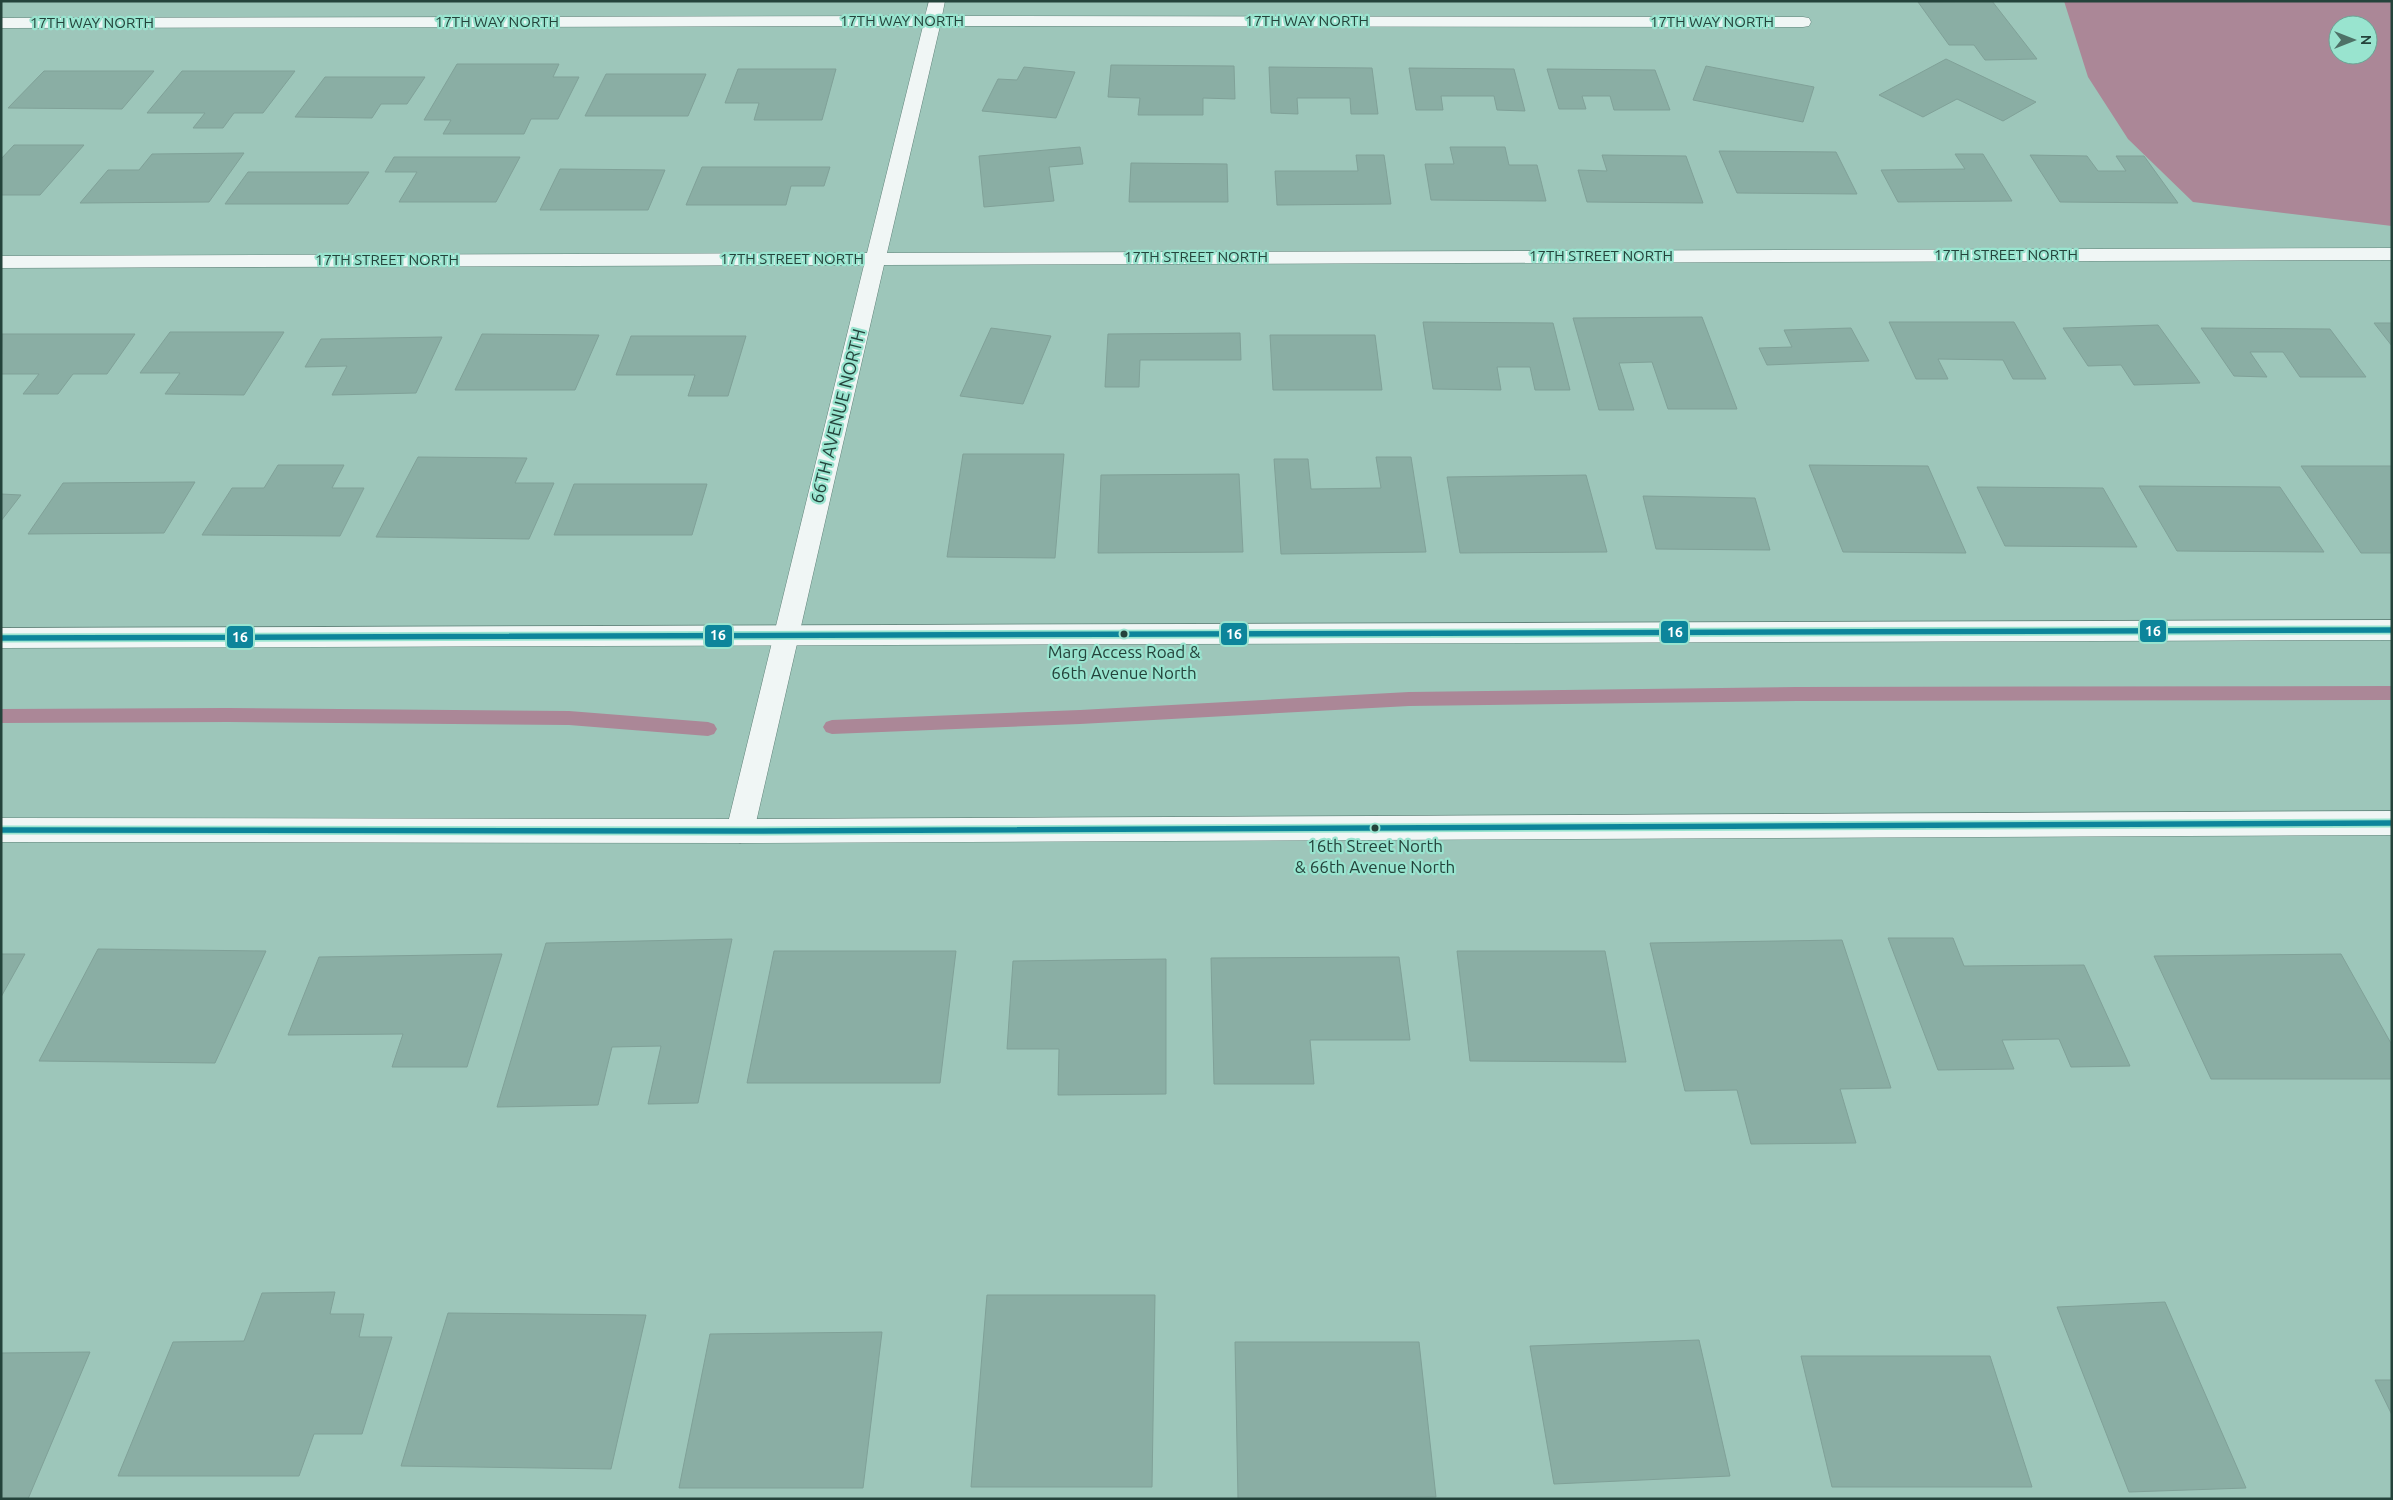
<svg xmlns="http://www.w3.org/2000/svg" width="2393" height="1500" viewBox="0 0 2393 1500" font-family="Ubuntu,sans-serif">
	<rect width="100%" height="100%" fill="#9dc6ba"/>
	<path fill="#ab8797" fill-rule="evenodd" d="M2064,1H2392V226L2193,202L2128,139L2088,77ZM2338,25H2368V55H2338Z"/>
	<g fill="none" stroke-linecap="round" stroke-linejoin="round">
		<g fill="#ab8797" fill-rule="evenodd">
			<path d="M2392,686V700L1797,701L1409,706L1080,724L832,734L826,732L823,727L826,722L832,720L1080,710L1409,692L1797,687Z"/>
			<path d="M228,708L569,711L708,722L714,724L717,729L714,734L708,736L569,725L228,722L1,723V709Z"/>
		</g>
	</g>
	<g fill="#8aaea4" stroke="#80a198">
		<path d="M1992,1L2037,59L1985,60L1974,45H1949L1918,2Z"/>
		<path d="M1946,59L2036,102L2003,121L1957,99L1923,117L1879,95Z"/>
		<path d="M457,64H559L553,77H579L558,119H531L524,134H443L451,120H424Z"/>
		<path d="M1111,65L1234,66L1235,99L1203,98V115H1138L1140,98L1108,97Z"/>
		<path d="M1706,66L1814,87L1803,122L1693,100Z"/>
		<path d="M1024,67L1075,72L1056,118L982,111L998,79L1017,80Z"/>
		<path d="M1269,67L1372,68L1378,114H1351L1350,98H1297L1298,114L1271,113Z"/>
		<path d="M1409,68L1514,69L1525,111L1497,110L1494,96H1441L1443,110H1416Z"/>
		<path d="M738,69H836L822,120H754L759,103H725Z"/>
		<path d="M1547,69L1655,70L1670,110H1614L1610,96H1582L1586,109H1559Z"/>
		<path d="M44,71H154L122,109L8,108Z"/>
		<path d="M182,71H295L263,113H234L223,128H193L205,113H147Z"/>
		<path d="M606,74H706L688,116H585Z"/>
		<path d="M325,77H425L407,104H381L372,118L295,117Z"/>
		<path d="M14,145H84L40,195H1V159Z"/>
		<path d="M1080,147L1083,164L1049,167L1054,201L984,207L979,156Z"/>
		<path d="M1450,147H1505L1509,165H1537L1546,201L1431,200L1425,164H1454Z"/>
		<path d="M1719,151L1836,152L1857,194L1737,193Z"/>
		<path d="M244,153L209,202L80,203L108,170H139L152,154Z"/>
		<path d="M1955,154H1983L2012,201L1898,202L1881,170L1965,169Z"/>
		<path d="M1356,155H1384L1391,204L1277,205L1275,171H1358Z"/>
		<path d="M1602,155L1686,156L1703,203L1587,202L1578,170L1607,171Z"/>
		<path d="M2030,155L2087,156L2098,171H2126L2116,156H2144L2178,203L2060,202Z"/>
		<path d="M394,157H520L496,202H399L417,172H385Z"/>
		<path d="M1131,163L1227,164L1228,202H1129Z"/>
		<path d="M702,167H830L824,186H791L786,205H686Z"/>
		<path d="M560,169L665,170L648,210H540Z"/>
		<path d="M248,172H369L348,204H225Z"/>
		<path d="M1702,317L1737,409H1668L1652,362L1619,363L1634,410H1599L1573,318Z"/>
		<path d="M1423,322L1553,323L1570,390H1535L1530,367H1497L1501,390L1433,389Z"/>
		<path d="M1889,322H2014L2046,379H2013L2003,360L1938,359L1948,379H1916Z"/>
		<path d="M2374,323H2392V346Z"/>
		<path d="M2158,325L2200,383L2134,385L2121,365L2088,366L2063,328Z"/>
		<path d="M991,328L1051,336L1023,404L960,396Z"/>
		<path d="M1851,328L1869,361L1767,365L1759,348L1792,347L1784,330Z"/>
		<path d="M2201,328L2330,329L2366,377H2300L2283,352H2250L2267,377L2234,376Z"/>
		<path d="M170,332H284L244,395L165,394L180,373H140Z"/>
		<path d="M1240,333L1241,360H1140L1139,387H1105L1108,334Z"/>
		<path d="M2,334H135L107,374H73L58,394H23L39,374H1Z"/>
		<path d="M482,334L599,335L575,390H455Z"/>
		<path d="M1270,335H1375L1382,390H1273Z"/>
		<path d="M631,336H746L728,396H688L695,375H616Z"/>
		<path d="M442,337L416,393L332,395L347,366L305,367L321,339Z"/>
		<path d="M963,454H1064L1055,558L947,557Z"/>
		<path d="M418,457L527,458L515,483H554L529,539L376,537Z"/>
		<path d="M1376,457H1411L1426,552L1281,554L1274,459H1308L1311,489L1381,488Z"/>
		<path d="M278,465H344L332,488H364L340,536L202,535L232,488H264Z"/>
		<path d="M1809,465L1928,466L1966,553L1843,552Z"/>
		<path d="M2301,466H2392V553H2361Z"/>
		<path d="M1239,474L1243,552L1098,553L1101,475Z"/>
		<path d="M1586,475L1607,552L1460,553L1447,477Z"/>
		<path d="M195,482L164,533L28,534L63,483Z"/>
		<path d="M574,484H707L692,535H554Z"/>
		<path d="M2139,486L2280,487L2324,552L2177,551Z"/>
		<path d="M1977,487L2103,488L2137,547L2005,546Z"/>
		<path d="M1,494L21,495L1,521Z"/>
		<path d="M1643,496L1755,498L1770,550L1656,549Z"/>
		<path d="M1888,938H1953L1964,966L2084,965L2130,1066L2071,1067L2059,1039L2002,1040L2014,1069L1938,1070Z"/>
		<path d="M732,939L698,1103L648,1104L661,1046L612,1047L598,1105L497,1107L546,943Z"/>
		<path d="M1842,940L1891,1088L1840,1089L1856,1143L1751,1144L1737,1090L1685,1091L1650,943Z"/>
		<path d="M98,949L266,951L215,1063L39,1061Z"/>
		<path d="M774,951H956L940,1083H747Z"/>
		<path d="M1457,951H1605L1626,1062L1470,1061Z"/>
		<path d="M1,954H25L1,997Z"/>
		<path d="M502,954L467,1067H392L403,1034L288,1035L319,957Z"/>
		<path d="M2341,954L2392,1045V1079H2211L2154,956Z"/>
		<path d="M1399,957L1410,1040H1310L1314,1084H1214L1211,958Z"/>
		<path d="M1166,959V1094L1058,1095L1059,1049H1007L1013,961Z"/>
		<path d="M335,1292L330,1314H364L359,1337H392L362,1434H314L299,1476H118L173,1342L244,1341L262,1293Z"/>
		<path d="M987,1295H1155L1152,1487H971Z"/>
		<path d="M2165,1302L2246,1488L2129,1492L2057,1307Z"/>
		<path d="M448,1313L646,1315L611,1469L401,1466Z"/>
		<path d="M882,1332L863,1488H679L710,1334Z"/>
		<path d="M1699,1340L1730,1476L1554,1484L1530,1346Z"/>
		<path d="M1235,1342H1419L1436,1497L1238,1499Z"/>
		<path d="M90,1352L28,1499H1V1353Z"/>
		<path d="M1801,1356H1990L2032,1487H1832Z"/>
		<path d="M2375,1380H2392V1415Z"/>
	</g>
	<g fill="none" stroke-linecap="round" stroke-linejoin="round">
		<defs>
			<path id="minor" d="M929,1H945L942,16L1803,17L1809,18L1811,22L1809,26L1803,27L940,26L887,253L2392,248V260L884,265L754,831L750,840L740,843L730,840L726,831L864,265L1,268V256L867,253L923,26L1,28V18L925,16Z"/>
			<g id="tertiary">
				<path d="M2392,620V640L1,648V628Z"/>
				<path d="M2392,811V835L740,843L1,842V818L740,819Z"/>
			</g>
		</defs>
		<use href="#minor" stroke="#61837a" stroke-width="1"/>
		<use href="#tertiary" stroke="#61837a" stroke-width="1"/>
		<use href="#minor" fill="#f0f6f5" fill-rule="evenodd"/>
		<use href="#tertiary" fill="#f0f6f5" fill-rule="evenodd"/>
		<defs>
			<g id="bus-1">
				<path d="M1,638L2392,630"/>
				<path d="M1,830L740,831L2392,823"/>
			</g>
		</defs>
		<use href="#bus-1" stroke="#99e4cf" stroke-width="9"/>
		<use href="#bus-1" stroke="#0d859b" stroke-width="5.5"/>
	</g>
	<g fill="#24433b" stroke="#99e4cf" stroke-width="2">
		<circle cx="1124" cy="634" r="4.5"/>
		<circle cx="1375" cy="828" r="4.5"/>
	</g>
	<g text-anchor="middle" stroke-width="4.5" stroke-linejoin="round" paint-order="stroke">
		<g font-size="15" fill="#24433b" stroke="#99e4cf">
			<text x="902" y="26">17TH WAY NORTH</text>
			<text x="1307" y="26">17TH WAY NORTH</text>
			<text x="497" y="27">17TH WAY NORTH</text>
			<text x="1712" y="27">17TH WAY NORTH</text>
			<text x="92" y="28">17TH WAY NORTH</text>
			<text x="2006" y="260">17TH STREET NORTH</text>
			<text x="1601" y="261">17TH STREET NORTH</text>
			<text x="1196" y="262">17TH STREET NORTH</text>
			<text x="792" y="264">17TH STREET NORTH</text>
			<text x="387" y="265">17TH STREET NORTH</text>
		</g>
		<g font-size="17" fill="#24433b" stroke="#99e4cf">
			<text x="1124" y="658">Marg Access Road &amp;<tspan x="1124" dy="21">66th Avenue North</tspan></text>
			<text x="1375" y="852">16th Street North<tspan x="1375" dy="21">&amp; 66th Avenue North</tspan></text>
		</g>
		<g font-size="18" fill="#24433b" stroke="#99e4cf">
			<text transform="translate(838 416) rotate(-76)" y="6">66TH AVENUE NORTH</text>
		</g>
	</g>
	<g stroke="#99e4cf" stroke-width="2">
		<rect x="2139" y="619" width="28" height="24" rx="5" fill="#0d859b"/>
		<rect x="1660" y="620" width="29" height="24" rx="5" fill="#0d859b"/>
		<rect x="1220" y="622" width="28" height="24" rx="5" fill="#0d859b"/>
		<rect x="704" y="624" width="29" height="24" rx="5" fill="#0d859b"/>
		<rect x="226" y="625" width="28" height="24" rx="5" fill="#0d859b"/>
	</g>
	<g font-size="14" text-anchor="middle" font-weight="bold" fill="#fff">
		<text x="2153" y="636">16</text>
		<text x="1675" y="637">16</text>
		<text x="1234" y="639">16</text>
		<text x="718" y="640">16</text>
		<text x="240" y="642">16</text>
	</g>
	<rect width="2393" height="1500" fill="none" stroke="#24433b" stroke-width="5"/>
	<g transform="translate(2353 40) rotate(90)"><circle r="24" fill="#99e4cf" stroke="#6aa494"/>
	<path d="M0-4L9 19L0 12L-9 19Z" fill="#4e7167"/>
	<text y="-8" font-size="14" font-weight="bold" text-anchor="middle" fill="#24433b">N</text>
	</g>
</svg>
